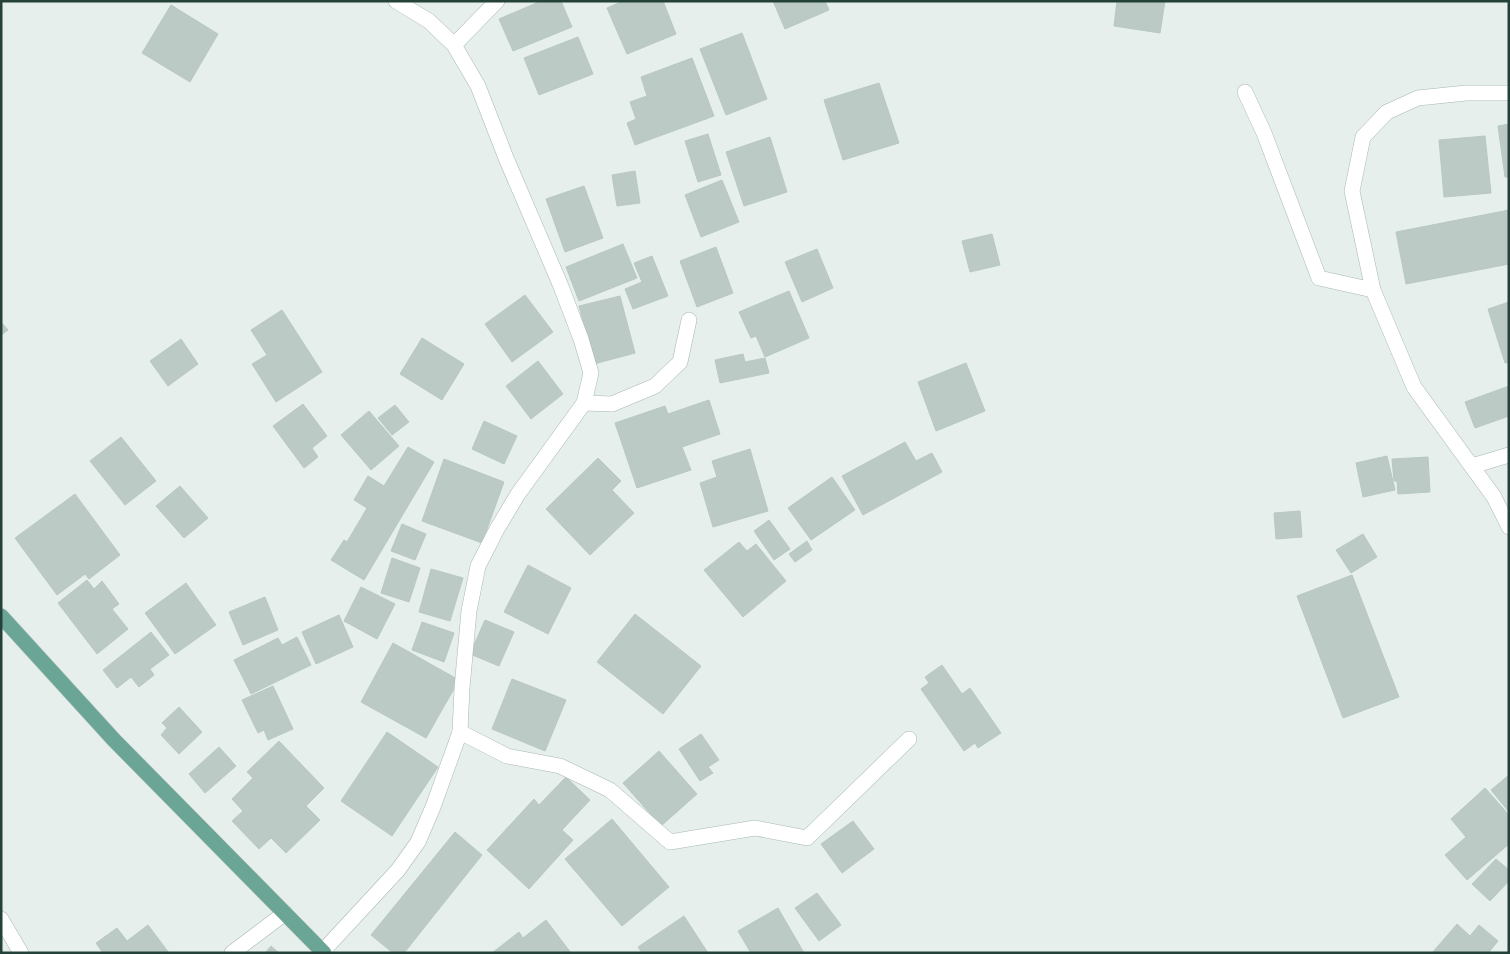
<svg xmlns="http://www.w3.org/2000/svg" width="1510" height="954" viewBox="0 0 1510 954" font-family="Montserrat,sans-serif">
	<rect width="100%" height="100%" fill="#e6efeb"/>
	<g fill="#bbcac4" stroke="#b8c9c2">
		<path d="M541,1H561L572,27L513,51L499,19Z"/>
		<path d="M623,1H663L676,34L627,54L607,8Z"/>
		<path d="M773,1H825L829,10L785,29Z"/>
		<path d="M1117,1H1165L1160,33L1114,26Z"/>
		<path d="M171,5L218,34L190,82L142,53Z"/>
		<path d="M742,33L767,99L726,115L700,49Z"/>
		<path d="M578,37L593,74L539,95L524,58Z"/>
		<path d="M692,58L714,116L635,145L627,123L636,119L630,102L647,96L641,77Z"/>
		<path d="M879,83L899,143L843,160L824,100Z"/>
		<path d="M1509,124V177H1505L1498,126Z"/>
		<path d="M708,134L721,175L698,182L685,141Z"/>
		<path d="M1485,136L1491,193L1444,197L1439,140Z"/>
		<path d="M770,137L787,192L744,206L726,152Z"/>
		<path d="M635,171L640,203L617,206L612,175Z"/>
		<path d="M722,180L739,222L701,237L685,195Z"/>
		<path d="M584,186L603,238L565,252L546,199Z"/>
		<path d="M1509,210V264L1406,284L1396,232Z"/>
		<path d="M992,234L1000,265L970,272L962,241Z"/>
		<path d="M623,244L637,278L579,301L566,267Z"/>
		<path d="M716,247L733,293L697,307L680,261Z"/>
		<path d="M817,249L833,288L802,302L785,262Z"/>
		<path d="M652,256L668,296L633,309L625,289L642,282L634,263Z"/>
		<path d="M789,291L809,338L765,357L756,336L751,338L739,312Z"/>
		<path d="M525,295L553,332L512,362L485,324Z"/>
		<path d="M620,296L635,353L594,364L579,306Z"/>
		<path d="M1509,302V362L1505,363L1488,309Z"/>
		<path d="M282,310L322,372L276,402L252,364L267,355L251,330Z"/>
		<path d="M1,322L8,330L1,335Z"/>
		<path d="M422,338L464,364L442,400L400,374Z"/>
		<path d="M181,339L198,364L168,386L150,361Z"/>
		<path d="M743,354L745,362L765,358L769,373L720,383L715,360Z"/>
		<path d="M538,361L563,394L531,419L506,386Z"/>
		<path d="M966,363L985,411L936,431L918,382Z"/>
		<path d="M1509,386V416L1475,428L1465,402Z"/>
		<path d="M709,400L720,434L682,447L691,470L637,488L615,423L665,406L668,414Z"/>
		<path d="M303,404L327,436L312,448L318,457L304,468L273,426Z"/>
		<path d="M395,405L409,422L392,435L378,418Z"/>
		<path d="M369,411L399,446L371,470L341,435Z"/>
		<path d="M484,421L517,436L504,464L472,449Z"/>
		<path d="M121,437L156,481L125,505L90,461Z"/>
		<path d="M905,442L916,461L932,453L942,472L863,515L842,476Z"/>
		<path d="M408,447L434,462L364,580L331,560L344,540L347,542L367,508L354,500L368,476L384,486Z"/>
		<path d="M750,449L768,511L713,527L700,483L717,477L712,461Z"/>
		<path d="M1387,456L1395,490L1363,497L1356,463Z"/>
		<path d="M1428,457L1430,492L1398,494L1397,481H1394L1392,459Z"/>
		<path d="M598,458L621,481L612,490L634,513L590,555L546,509Z"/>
		<path d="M444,459L504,482L482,543L422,521Z"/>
		<path d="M832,477L855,510L811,540L788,508Z"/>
		<path d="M180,486L208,518L184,538L156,506Z"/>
		<path d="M75,494L120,555L89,579L85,574L57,595L15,538Z"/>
		<path d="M1300,511L1302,537L1276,539L1274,513Z"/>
		<path d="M769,520L790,549L774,560L754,531Z"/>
		<path d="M402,524L426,534L415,560L391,551Z"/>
		<path d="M1363,534L1377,557L1351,573L1336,550Z"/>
		<path d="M807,541L812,550L795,562L789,554Z"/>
		<path d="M739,542L747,551L756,544L786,581L743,617L704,570Z"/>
		<path d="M392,558L420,568L409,602L381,593Z"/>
		<path d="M528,565L571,588L548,634L504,612Z"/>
		<path d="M431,569L463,578L450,621L419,612Z"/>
		<path d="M1352,575L1399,697L1343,718L1297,596Z"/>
		<path d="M87,580L94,589L102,581L119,604L112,609L128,629L97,654L58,603Z"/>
		<path d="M186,583L216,625L175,654L145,613Z"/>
		<path d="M361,587L395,604L377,639L344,621Z"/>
		<path d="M265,597L278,630L243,645L229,612Z"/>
		<path d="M635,614L701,666L663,714L597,662Z"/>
		<path d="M339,615L353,647L316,664L302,632Z"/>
		<path d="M485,620L514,632L499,666L470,654Z"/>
		<path d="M422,622L454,633L444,662L412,650Z"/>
		<path d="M151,632L169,655L150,669L154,675L139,687L131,677L117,688L103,670Z"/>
		<path d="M297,637L311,665L251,694L234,660L278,638L282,645Z"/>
		<path d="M393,643L459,680L426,738L361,702Z"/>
		<path d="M942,665L962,694L970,688L1001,733L978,748L975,743L964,751L921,689L929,683L925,677Z"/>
		<path d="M512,679L566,700L545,751L492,729Z"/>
		<path d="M273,686L293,729L268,740L264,730L258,733L242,700Z"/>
		<path d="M179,707L202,732L179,754L161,735L167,728L162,723Z"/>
		<path d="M387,732L438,767L392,836L341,801Z"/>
		<path d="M701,734L719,760L708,767L713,773L700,781L679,749Z"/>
		<path d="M279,741L324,788L306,806L320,820L286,853L271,838L259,849L232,821L243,811L232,799L253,778L247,772Z"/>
		<path d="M219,747L236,766L205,793L189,774Z"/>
		<path d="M659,751L697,794L661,826L623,783Z"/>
		<path d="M1509,775V812L1491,790Z"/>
		<path d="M566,777L590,800L562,830L573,840L529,889L487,850L534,799L539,805Z"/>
		<path d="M1485,788L1509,815V844L1467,880L1445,855L1466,837L1451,819Z"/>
		<path d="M612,819L669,887L622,926L565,859Z"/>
		<path d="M853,821L874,849L842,873L821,844Z"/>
		<path d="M455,832L482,855L404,953H393L371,935Z"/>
		<path d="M1496,859L1509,870V881L1490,901L1472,884Z"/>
		<path d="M817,893L841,925L819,941L795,908Z"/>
		<path d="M778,908L804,953H751L738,931Z"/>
		<path d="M684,916L708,953H642L638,947Z"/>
		<path d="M546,920L571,953H492L519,932L523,938Z"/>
		<path d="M1457,924L1470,936L1479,925L1498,941L1489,952L1490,953H1432Z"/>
		<path d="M148,925L169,953H103L96,943L117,928L127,941Z"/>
		<path d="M271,946L279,953H265Z"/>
	</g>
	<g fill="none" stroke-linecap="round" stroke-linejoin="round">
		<defs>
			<path id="lane" d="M584,403L612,404L655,386L680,362L689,320"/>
			<g id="street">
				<path d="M454,45L497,1"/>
				<path d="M1245,92L1264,133L1319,278L1373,290"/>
				<path d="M1509,93H1466L1418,98L1387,112L1363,137L1352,191L1373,290L1414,387L1494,497L1509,527"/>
				<path d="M1472,466L1509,455"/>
				<path d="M460,732L507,756L560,766L610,790L670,842L755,828L807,838L909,739"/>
				<path d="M1,919L21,953"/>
				<path d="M323,951L398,870L418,842L433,807L460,732L462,688L469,611L478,566L497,529L518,494L584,403L591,373L581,339L560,284L506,158L478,86L454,45L429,21L396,1"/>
				<path d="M232,953L285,913"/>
			</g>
			<path id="primary" d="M1,616L114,740L324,953"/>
		</defs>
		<use href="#lane" stroke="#a8b8b2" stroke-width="16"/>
		<use href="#street" stroke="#a8b8b2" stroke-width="16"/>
		<use href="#primary" stroke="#c2cac8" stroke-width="16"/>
		<use href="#lane" stroke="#fff" stroke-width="15"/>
		<use href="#street" stroke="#fff" stroke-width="15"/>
		<use href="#primary" stroke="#6aa596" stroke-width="15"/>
	</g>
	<rect width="1510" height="954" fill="none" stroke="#24423a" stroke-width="5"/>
</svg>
